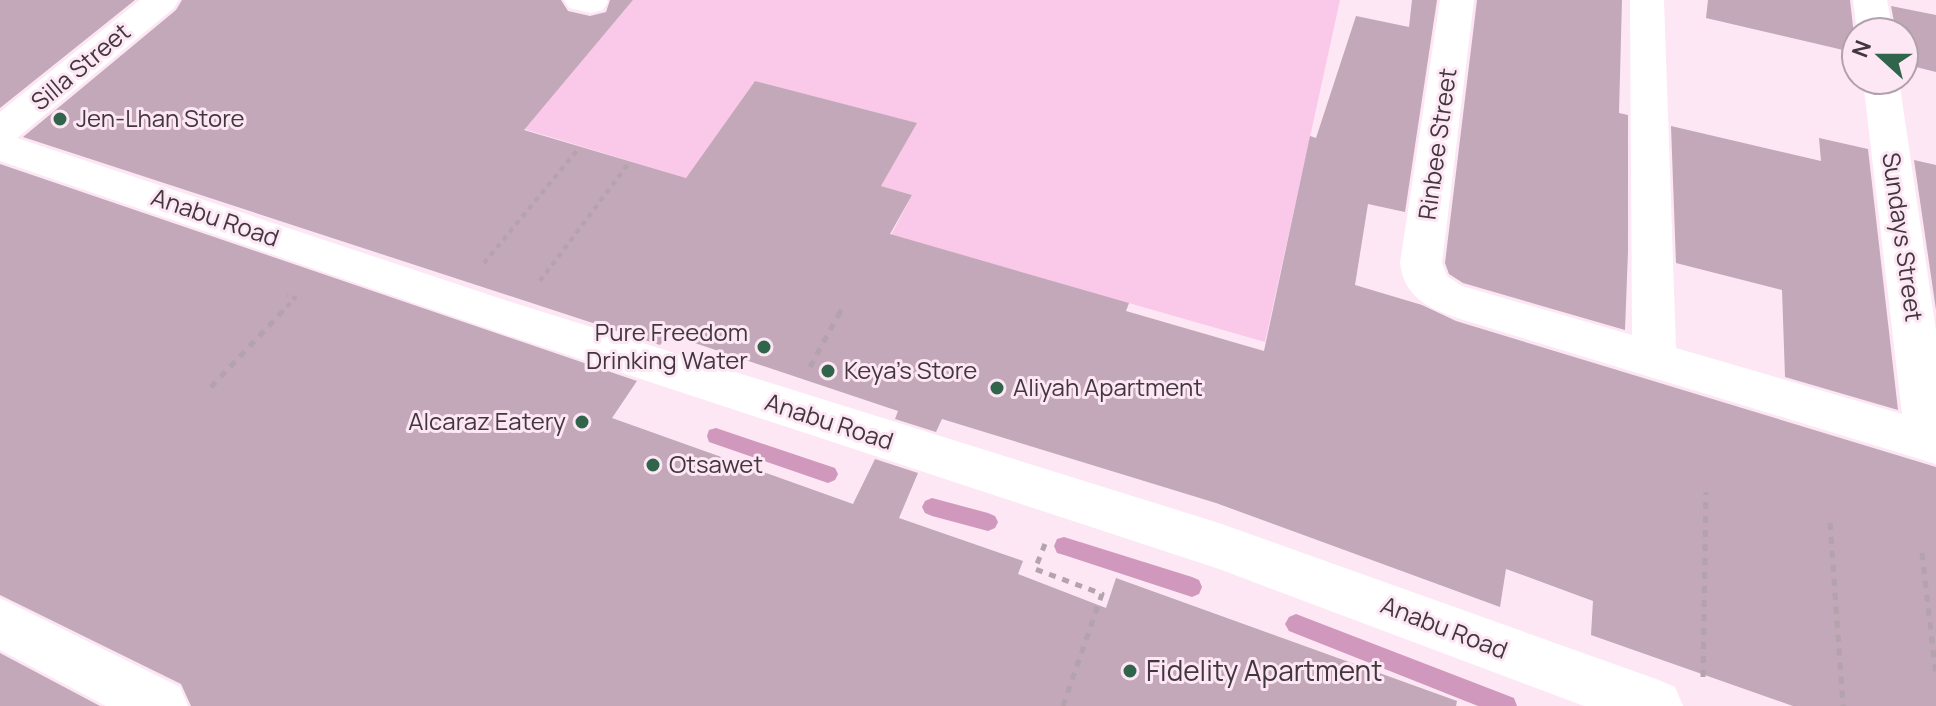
<svg xmlns="http://www.w3.org/2000/svg" width="1936" height="706" viewBox="0 0 1936 706" font-family="Manrope,sans-serif">
	<rect width="100%" height="100%" fill="#fde7f5"/>
	<path fill="#fac8e8" d="M633,0H1340L1265,342L891,235L912,195L881,186L916,123L755,81L686,178L524,129Z"/>
	<g fill="none" stroke-linecap="round" stroke-linejoin="round">
		<g fill="#d098bc" fill-rule="evenodd">
			<path d="M716,428L835,468L838,474L835,480L828,483L709,442L707,436L709,430Z"/>
			<path d="M932,498L988,513L995,516L998,522L995,528L988,531L932,516L925,513L922,507L925,501Z"/>
			<path d="M1064,537L1192,577L1199,580L1202,587L1199,594L1192,597L1064,555L1057,553L1054,546L1057,539Z"/>
			<path d="M1296,614L1514,698L1517,706H1478L1289,631L1285,624L1289,617Z"/>
		</g>
	</g>
	<g fill="#c2a8b8">
		<path d="M0,0H135L0,108Z"/>
		<path d="M182,0H561L568,11L590,16L606,12L610,0H633L524,130L686,178L755,81L917,123L881,186L912,195L890,234L1129,303L1126,311L1264,351L1310,136L1316,138L1356,16L1409,27L1412,0H1437L1405,212L1368,204L1355,285L1422,305L1456,321L1936,467V706H1793L1591,635L1593,601L1506,569L1500,607L1216,503L942,419L936,432L895,419L898,411L668,334L660,345L23,137L176,10Z"/>
		<path d="M1477,0H1622L1619,113L1628,115V251L1625,330L1463,283L1449,274L1445,263Z"/>
		<path d="M1708,0H1850L1856,53L1706,18Z"/>
		<path d="M1891,6L1936,15V72L1904,64V32H1896Z"/>
		<path d="M1671,126L1821,161L1819,138L1868,149L1898,410L1785,377L1782,290L1676,263Z"/>
		<path d="M1914,160L1936,165V310Z"/>
		<path d="M0,164L637,381L612,418L853,504L875,459L918,473L899,518L1023,561L1018,574L1106,608L1116,578L1457,701L1456,706H191L181,684L0,595Z"/>
		<path d="M0,653L100,706H0Z"/>
	</g>
	<g fill="none" stroke-linecap="round" stroke-linejoin="round">
		<g stroke="#b4a2ad" stroke-width="4" stroke-dasharray="5 5" stroke-linecap="butt">
			<path d="M484,263L579,148"/>
			<path d="M540,281L629,163"/>
			<path d="M280,314L295,298L287,295"/>
			<path d="M839,314L842,308"/>
		</g>
		<g stroke="#b4a2ad" stroke-width="5" stroke-dasharray="7 7" stroke-linecap="butt">
			<path d="M810,367L840,312"/>
			<path d="M211,387L282,312"/>
			<path d="M1830,523L1843,706"/>
			<path d="M1045,544L1035,569L1102,594L1063,706"/>
			<path d="M1922,553L1936,676"/>
			<path d="M1703,677L1706,492"/>
		</g>
		<g fill="#fff" fill-rule="evenodd">
			<path d="M140,0H179L174,8L17,138L511,302L1219,523L1656,679L1675,687L1683,706H1584L1219,569L510,336L0,161V112Z"/>
			<path d="M564,0H607L608,2L603,10L591,13L569,8Z"/>
			<path d="M1440,0H1474L1442,263L1447,276L1462,286L1632,335L1630,0H1664L1676,348L1902,414L1863,80H1899L1936,331V464L1457,318C1428,308 1404,297 1400,263Z"/>
			<path d="M1853,0H1887L1893,32H1857Z"/>
			<path d="M0,598L180,687L188,706H106L0,650Z"/>
		</g>
	</g>
	<g fill="#30654b" stroke="#fde7f5" stroke-width="3">
		<circle cx="60" cy="119" r="8"/>
		<circle cx="764" cy="347" r="8"/>
		<circle cx="828" cy="371" r="8"/>
		<circle cx="997" cy="388" r="8"/>
		<circle cx="582" cy="422" r="8"/>
		<circle cx="653" cy="465" r="8"/>
		<circle cx="1130" cy="671" r="8"/>
	</g>
	<g text-anchor="middle" stroke-width="6" stroke-linejoin="round" paint-order="stroke">
		<g font-size="24" fill="#42373e" stroke="#fde7f5">
			<text transform="translate(81 67) rotate(-40)" y="8">Silla Street</text>
			<text transform="translate(1438 144) rotate(-82)" y="8">Rinbee Street</text>
			<text transform="translate(215 218) rotate(19)" y="8">Anabu Road</text>
			<text transform="translate(1902 237) rotate(82)" y="8">Sundays Street</text>
			<text transform="translate(829 422) rotate(18)" y="8">Anabu Road</text>
			<text transform="translate(1444 628) rotate(21)" y="8">Anabu Road</text>
		</g>
		<g font-size="24" fill="#42373e" stroke="#fde7f5" text-anchor="start">
			<text x="76" y="127">Jen-Lhan Store</text>
			<text x="748" y="341" text-anchor="end">Pure Freedom<tspan x="748" dy="28">Drinking Water</tspan></text>
			<text x="844" y="379">Keya's Store</text>
			<text x="1013" y="396">Aliyah Apartment</text>
			<text x="566" y="430" text-anchor="end">Alcaraz Eatery</text>
			<text x="669" y="473">Otsawet</text>
		</g>
		<g font-size="28" fill="#42373e" stroke="#fde7f5" text-anchor="start">
			<text x="1146" y="681">Fidelity Apartment</text>
		</g>
	</g>
	<g transform="translate(1880 56) rotate(291)"><circle r="38" fill="#fde7f5" stroke="#b2a1ac" stroke-width="2"/>
	<path d="M0-6L14 30L0 20L-14 30Z" fill="#30654b"/>
	<text y="-12" font-size="22" font-weight="bold" text-anchor="middle" fill="#42373e">N</text>
	</g>
</svg>
